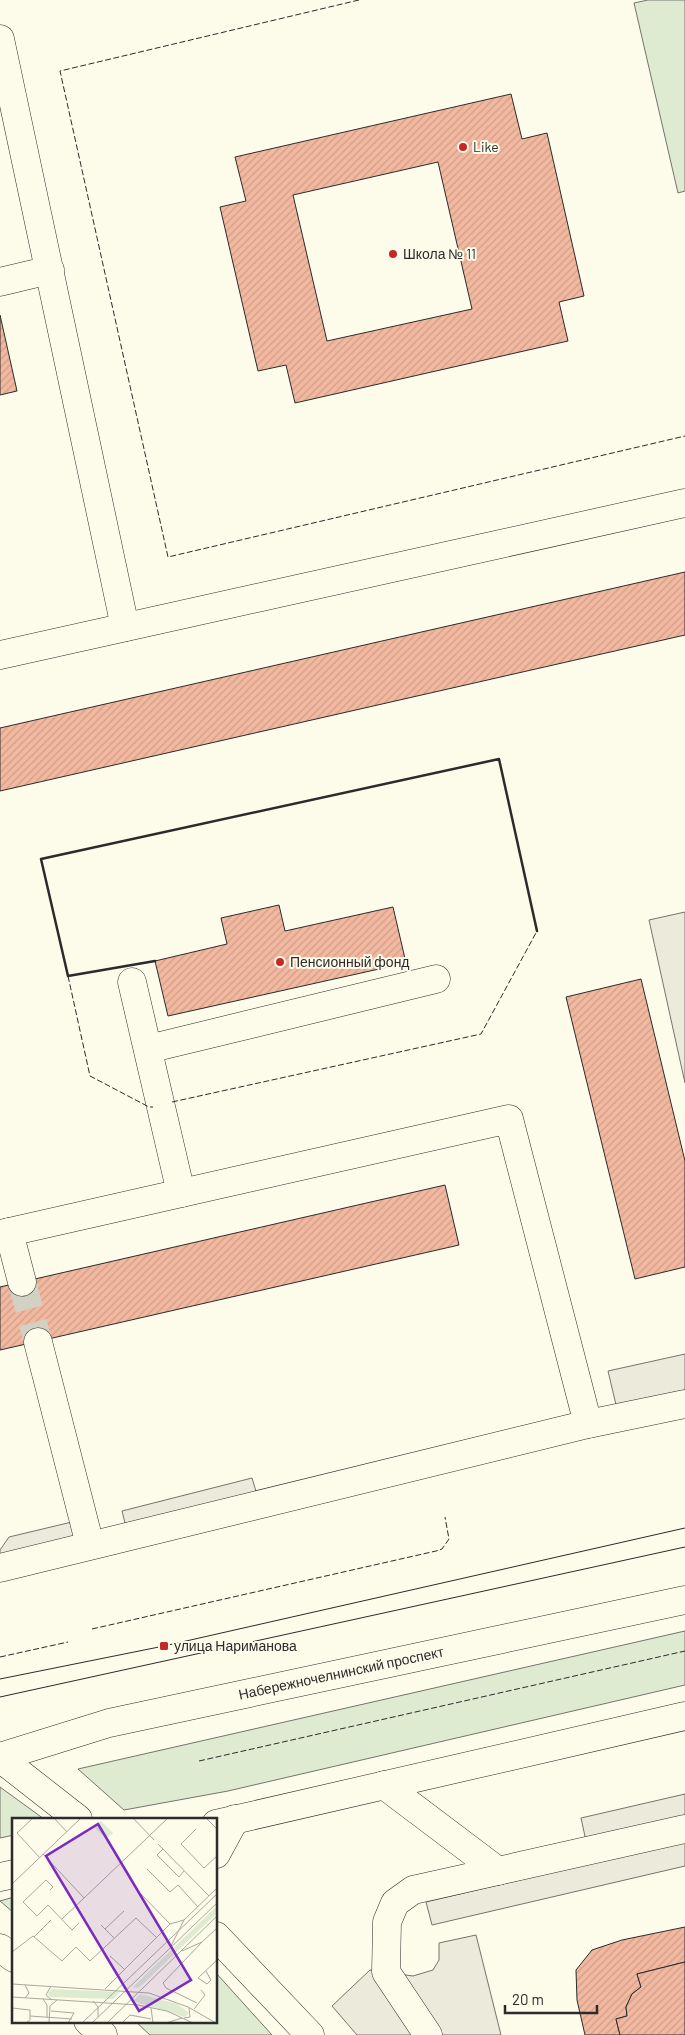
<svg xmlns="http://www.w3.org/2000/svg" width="685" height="2035" viewBox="0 0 685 2035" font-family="Barlow,sans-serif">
	<defs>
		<pattern id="building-hatch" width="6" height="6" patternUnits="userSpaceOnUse" patternTransform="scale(1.25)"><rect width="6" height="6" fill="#f2b8a0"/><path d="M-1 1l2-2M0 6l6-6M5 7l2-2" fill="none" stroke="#d09e8a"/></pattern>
	</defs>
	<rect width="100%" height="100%" fill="#fdfbea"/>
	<g fill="#deebd1" stroke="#74746e">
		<path d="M648,0H685V191L678,193L634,3Z"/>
		<path d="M685,1631V1685L228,1791L124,1810L78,1769Z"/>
		<path d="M0,1787L44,1819H14V1835L0,1838Z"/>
		<path d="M14,1897V1913L0,1901Z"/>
		<path d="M216,1973L272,2035H150L135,2021H216Z"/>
	</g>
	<g fill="#eceadb" stroke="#74746e">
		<path d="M685,912V1083L649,920Z"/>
		<path d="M685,1354V1393L617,1409L608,1371Z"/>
		<path d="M252,1478L258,1498L127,1531L122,1511Z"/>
		<path d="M76,1521L80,1540L0,1559V1550L9,1537Z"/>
		<path d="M685,1794V1818L586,1841L581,1818Z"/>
		<path d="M685,1841V1866L432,1925L426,1902Z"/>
		<path d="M476,1935L501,2035H357L332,2006L370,1970L413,1976L433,1970L439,1960V1943Z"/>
	</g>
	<g fill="url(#building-hatch)" stroke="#2b2b2b" fill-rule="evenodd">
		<path d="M511,94L522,139L547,133L584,296L559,302L568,341L295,403L286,365L258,371L220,207L246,201L235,157ZM438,162L472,309L327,341L293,195Z"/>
		<path d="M0,315L17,391L0,395Z"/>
		<path d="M685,572V635L0,791V728Z"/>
		<path d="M279,905L285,931L393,907L406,963L168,1016L155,961L227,944L221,918Z"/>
		<path d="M641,979L685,1161V1267L635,1279L566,997Z"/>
		<path d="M445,1185L459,1245L0,1350V1287Z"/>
		<path d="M685,1927V1962L637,1974L641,1987L632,1994L626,2007L627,2016L616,2019L620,2035H585L577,2000L576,1970L592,1950L622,1940Z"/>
		<path d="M685,1962V2035H620L616,2019L627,2016L626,2007L632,1994L641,1987L637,1974Z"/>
	</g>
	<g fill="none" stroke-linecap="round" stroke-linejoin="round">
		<path stroke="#d3d1c4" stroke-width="28" stroke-dasharray="28 14" stroke-linecap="butt" d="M22,1282L38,1342"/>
		<defs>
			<g id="minor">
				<path d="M0,39L125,627"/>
				<path d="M0,282L50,270"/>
				<path d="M0,655L685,503"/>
				<path d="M132,982L181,1193"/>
				<path d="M148,1049L436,979"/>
				<path d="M9,1232L22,1282"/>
				<path d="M0,1234L509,1119L588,1424"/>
				<path d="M38,1342L90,1545"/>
				<path d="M0,1568L588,1424L685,1404"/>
				<path d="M384,1785L498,1871"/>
				<path d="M428,2035L386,1972L387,1922L395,1903L413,1890L685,1829"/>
			</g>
			<g id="major">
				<path d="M0,1757L109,1723L685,1600"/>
				<path d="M0,1758L78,1819"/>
				<path d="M216,1824L685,1716"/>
				<path d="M216,1854L235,1819"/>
				<path d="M0,1877L14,1874"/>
				<path d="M216,1936L310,2035"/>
				<path d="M0,1948L14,1958"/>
				<path d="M88,2021L103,2035"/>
			</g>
		</defs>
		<use href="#minor" stroke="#2b2b2b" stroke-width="29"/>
		<use href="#major" stroke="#2b2b2b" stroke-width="29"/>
		<use href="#minor" stroke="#fdfbea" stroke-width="28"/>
		<use href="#major" stroke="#fdfbea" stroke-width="28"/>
		<g stroke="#2b2b2b" stroke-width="1">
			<path d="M0,1679L164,1646L685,1528"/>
			<path d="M0,1697L685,1547"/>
		</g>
		<g stroke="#2b2b2b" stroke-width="1" stroke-dasharray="6 2.5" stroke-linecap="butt">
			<path d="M359,0L60,71L168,557L685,436"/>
			<path d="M68,976L90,1076L149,1107H153"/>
			<path d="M172,1102L481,1034L537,931"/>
			<path d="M92,1629L436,1551L442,1549L449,1539L445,1517"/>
			<path d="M0,1657L68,1642"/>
			<path d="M199,1761L685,1651"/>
		</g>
		<path stroke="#2b2b2b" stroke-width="2.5" d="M155,961L68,976L41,859L499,759L537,931"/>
	</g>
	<g fill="#c62828" stroke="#fdfbea" stroke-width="2">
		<circle cx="463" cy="147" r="5"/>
		<circle cx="393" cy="254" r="5"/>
		<circle cx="280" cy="962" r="5"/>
		<rect x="159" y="1641" width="10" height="10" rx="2.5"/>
	</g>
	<g text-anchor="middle" stroke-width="4" stroke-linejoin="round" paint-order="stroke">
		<g font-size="14" fill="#2b2b2b" stroke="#fdfbea" text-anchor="start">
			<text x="473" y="152">Like</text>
			<text x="403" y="259">Школа № 11</text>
			<text x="290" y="967">Пенсионный фонд</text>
			<text x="174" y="1651">улица Нариманова</text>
		</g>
		<g font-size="14" fill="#2b2b2b" stroke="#fdfbea">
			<text transform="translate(341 1673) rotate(-12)" y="5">Набережночелнинский проспект</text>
		</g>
	</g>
	<g transform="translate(12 1818)">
		<rect width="205" height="205" fill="#fdfbea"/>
		<path d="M89,3L101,15L94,21L82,9ZM205,88V95L133,164L126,170L121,169ZM40,171L108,174L101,181L38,179L36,175ZM128,176L165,186L177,195L173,199L121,183Z" fill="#deebd1"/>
		<path fill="none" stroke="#a9a89e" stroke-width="1" d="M21,0L5,15L28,40M42,0L55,14M121,0L142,22M194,0L205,11M184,11L169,26L192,50L205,38M146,26L197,78M151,31L145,37L167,59L172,53M31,36L72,80M135,51L158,74L166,67L186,89M0,66L69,0M38,72L41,69L34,62L11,84L25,98L36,87L60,112L67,105M129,76L158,106M50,101L156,0M89,107L102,120M93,111L112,93M22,119L39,102M159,128L172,102L205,70M170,133L190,124L205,110M0,134L21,118L50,143L64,129L78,143L124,100L144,119M98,138L112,151M194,153L199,162L195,166L186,160L205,142M0,166L137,175L176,189L204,205M39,168L34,177L40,182M93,171L158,106L172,102M0,179L126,187L155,193L181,205M13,180L17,175L13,167M31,181L35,187V199M81,183L86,189V199M185,185L154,170L151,165L190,124M0,190L18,192V202L14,205M139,190L141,205M182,191L193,177L189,172M39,193L62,195L56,205M18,198L60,201M172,200L178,199L177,190M37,205L38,188L45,182M70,205L205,76M80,205L205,85M95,205L205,98M110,205L118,197L139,201M154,205L170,200"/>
		<path fill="#7b2cbf" fill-opacity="0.15" stroke="#7b2cbf" stroke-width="2.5" d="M86,6L179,162L127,193L34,38Z"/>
		<rect width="205" height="205" fill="none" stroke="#2b2b2b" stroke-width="2.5"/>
	</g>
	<path d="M505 2005v8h92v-8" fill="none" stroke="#2b2b2b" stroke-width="2.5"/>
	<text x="512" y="2005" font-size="15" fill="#2b2b2b" stroke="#fdfbea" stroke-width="4" paint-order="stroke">20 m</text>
</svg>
